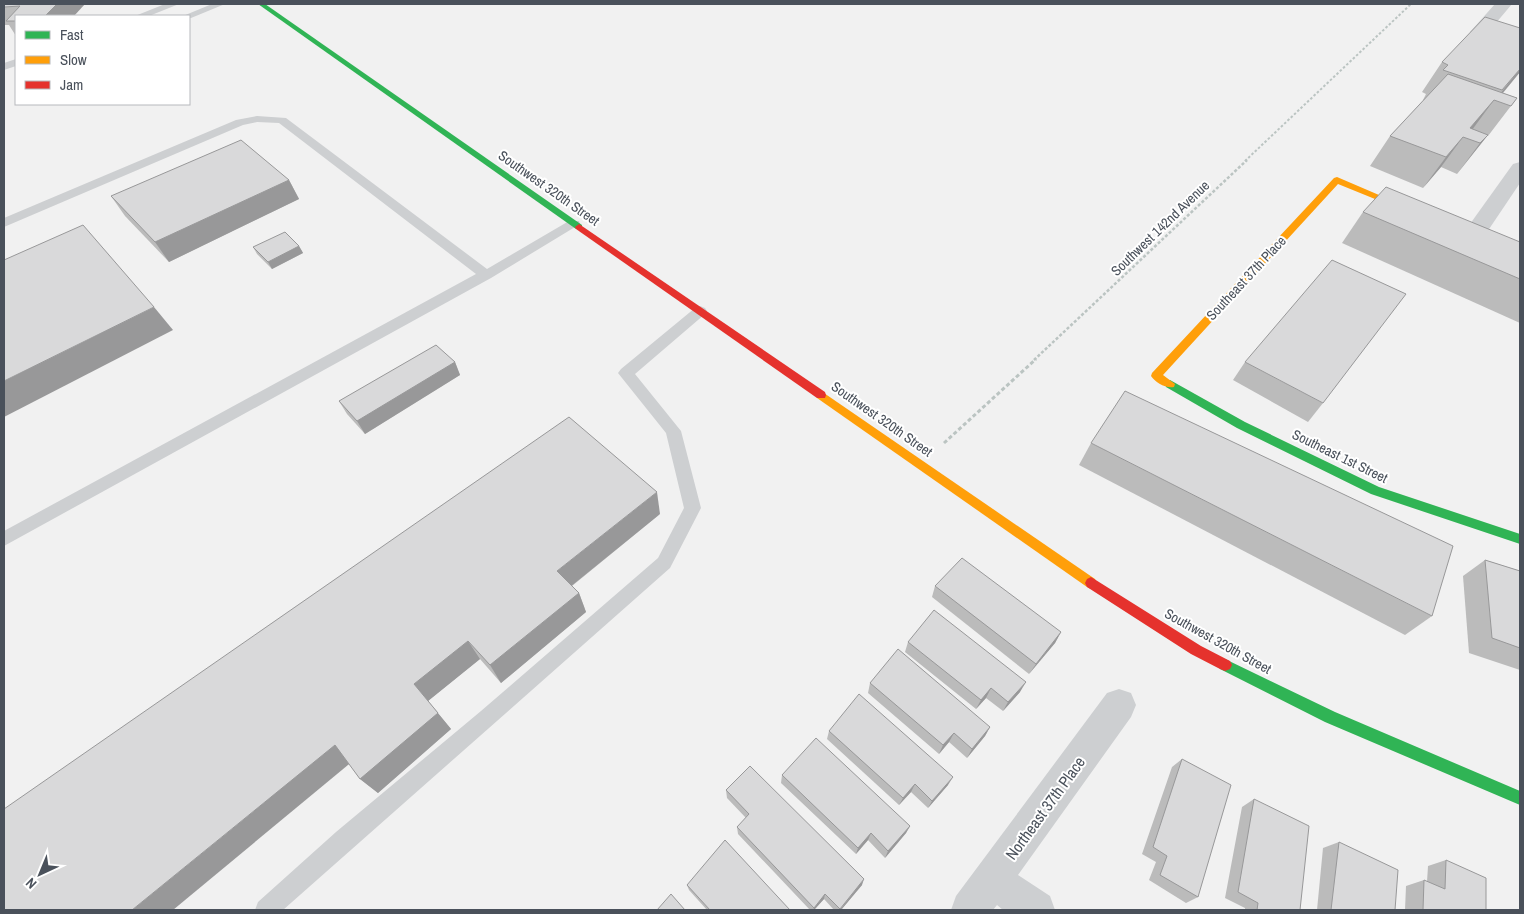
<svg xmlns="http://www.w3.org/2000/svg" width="1524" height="914" viewBox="0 0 1524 914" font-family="'Archivo Narrow',sans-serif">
	<rect width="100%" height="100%" fill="#f1f1f1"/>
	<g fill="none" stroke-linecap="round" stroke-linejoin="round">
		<path stroke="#bbc4c2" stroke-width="2" stroke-dasharray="2.5 2" stroke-linecap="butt" d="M1245,161L1411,4"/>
		<path stroke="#bbc4c2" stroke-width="2.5" stroke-dasharray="3 2" stroke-linecap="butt" d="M1034,360L1247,160"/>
		<path stroke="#bbc4c2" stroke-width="3" stroke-dasharray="4 2.5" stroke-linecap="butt" d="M944,443L1036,359"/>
		<g fill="#cdcfd1" fill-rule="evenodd">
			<path d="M165,4H179L149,16H135Z"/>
			<path d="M212,4H225L191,18L183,16Z"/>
			<path d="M16,59V66L4,70V63Z"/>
			<path d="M257,116L286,118L487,269L569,221H579L580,224L491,278L4,546V531L476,274L279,123L257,122L243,125L4,227V218L236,120Z"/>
			<path d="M700,306L705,308L707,311L705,314L635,374L681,431L701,508L670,568L283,910H255L258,902L336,832L481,711L658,558L684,508L666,433L618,373L621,369L695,308Z"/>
		</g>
		<g fill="#cdcfd1" fill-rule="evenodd">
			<path d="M1495,4H1512L1490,30L1520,39V50L1473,36L1470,32Z"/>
			<path d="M1520,162V183L1481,241L1473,243L1465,241L1462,236L1465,231L1513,164Z"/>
			<path d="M1119,689L1131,693L1136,705L1131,717L1018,875L1050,896L1055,910H1003L997,905L993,910H951L956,896L1107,693Z"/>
		</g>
		<g fill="#30b455" fill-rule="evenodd">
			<path d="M258,4H265L582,225V229H576Z"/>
			<path d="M1170,380L1245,422L1379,487L1520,534V544L1371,494L1237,428L1166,387L1165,384L1166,381Z"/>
			<path d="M1225,659L1335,712L1520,791V805L1325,722L1220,669L1218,665L1220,661Z"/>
		</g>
		<g fill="#ff9f0a" fill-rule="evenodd">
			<path d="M1337,177L1414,210L1413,212H1407L1338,184L1163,375L1175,384L1174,387C1166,389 1155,382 1151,376L1152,373L1334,178Z"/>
			<path d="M821,391L1095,579L1097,583L1095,587L1091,589L1087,587L817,398L816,395Z"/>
		</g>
		<g fill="#e5322d" fill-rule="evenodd">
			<path d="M579,224L825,392L826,395L825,398H817L576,229L575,227Z"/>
			<path d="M1091,577L1201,646L1230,661L1232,665L1230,669L1225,671L1220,669L1191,654L1087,587L1085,583L1087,579Z"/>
		</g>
	</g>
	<g fill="#bbb">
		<path d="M4,4H85L16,16V36L9,25H4Z"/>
		<path d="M1442,62L1520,72L1503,93L1517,98L1488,136H1487L1457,174L1441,167L1423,188L1370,166L1390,136L1424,100H1423L1426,94L1422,92Z"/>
		<path d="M289,180L299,199L169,262L125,216L111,196Z"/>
		<path d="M1363,212L1520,242V323L1342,243Z"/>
		<path d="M299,246L303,253L272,269L257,254L253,247Z"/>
		<path d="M455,362L460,375L365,434L347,414L339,401Z"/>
		<path d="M1245,362L1323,403L1308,422L1233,380Z"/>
		<path d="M1091,443L1432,616L1405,635L1079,465Z"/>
		<path d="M660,514L572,586L579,593L586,612L501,683L480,659L428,701L451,729L378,793L360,779L349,764L4,910Z"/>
		<path d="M1485,560L1520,571V670L1469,653L1463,576Z"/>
		<path d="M935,586L1061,632L1055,643L1029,674L932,597Z"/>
		<path d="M908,642L1020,692L1003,711L986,698L976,709L905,652Z"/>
		<path d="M870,683L990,727L985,736L967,758L949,742L939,754L868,693Z"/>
		<path d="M829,731L948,785L928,808L911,792L899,805L827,739Z"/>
		<path d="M1182,759L1198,897L1186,903L1149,880L1156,862L1142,854L1172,767Z"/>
		<path d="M782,775L910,826L906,833L885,858L868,840L856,854L781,783Z"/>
		<path d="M726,790L862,885L841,910H834L824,899L814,910H810L738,834L737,827L746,818L727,798Z"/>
		<path d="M1254,799L1300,910H1245V908L1225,898L1242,807Z"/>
		<path d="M1339,842L1395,910H1317L1323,848Z"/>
		<path d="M1446,860L1486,910H1405L1406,886L1424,880L1427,882L1428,866Z"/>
		<path d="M687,885L790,910H707L689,890Z"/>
	</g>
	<g fill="#989899">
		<path d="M57,4H85L74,16H45Z"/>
		<path d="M1520,69V72L1496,101L1495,100Z"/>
		<path d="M1494,100L1472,130L1470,128Z"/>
		<path d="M1488,135L1464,165L1457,174L1480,143Z"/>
		<path d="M1463,137L1441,167L1423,188L1446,157Z"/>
		<path d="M289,180L299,199L169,262L155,242Z"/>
		<path d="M299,246L303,253L272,269L268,262Z"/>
		<path d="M154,307L173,330L4,417V381Z"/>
		<path d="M455,362L460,375L365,434L357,421Z"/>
		<path d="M657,492L660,514L565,591L557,571Z"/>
		<path d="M579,593L586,612L501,683L490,665Z"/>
		<path d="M1061,632L1055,643L1029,674L1036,664Z"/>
		<path d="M468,641L480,659L428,701L451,729L378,793L360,779L414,684Z"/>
		<path d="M1026,682L1020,692L1003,711L1008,702Z"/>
		<path d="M991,688L986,698L976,709L981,700Z"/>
		<path d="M990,727L985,736L967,758L972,749Z"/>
		<path d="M954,733L949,742L939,754L943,745Z"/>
		<path d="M335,745L354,760L173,910H132Z"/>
		<path d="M953,777L948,785L928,808L932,801Z"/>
		<path d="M915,784L911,792L899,805L903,798Z"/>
		<path d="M910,826L906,833L885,858L888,851Z"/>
		<path d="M871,833L868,840L856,854L858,848Z"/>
		<path d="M864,879L862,885L841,910H840Z"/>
		<path d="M825,894L824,899L814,910H813L814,908Z"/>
	</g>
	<g fill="#d9d9da" stroke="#989899">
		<path d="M4,4H57L45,16H16V21H6L20,6L4,7Z"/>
		<path d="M1485,17L1520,28V69L1502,90L1443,70L1448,65L1442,62Z"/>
		<path d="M1448,74L1517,98L1511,106L1494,100L1470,128L1488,135L1480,143L1463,137L1446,157L1390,136Z"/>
		<path d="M241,140L289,180L155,242L111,196Z"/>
		<path d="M1386,187L1520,242V279L1363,212Z"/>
		<path d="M83,225L154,307L4,381V260Z"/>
		<path d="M285,232L299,246L268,262L253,247Z"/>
		<path d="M1332,260L1406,294L1323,403L1245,362Z"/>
		<path d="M436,345L455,362L357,421L339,401Z"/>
		<path d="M1125,391L1453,546L1432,616L1091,443Z"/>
		<path d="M569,417L657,492L557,571L579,593L490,665L468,641L414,684L438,713L360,779L335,745L132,910H4V809Z"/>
		<path d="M962,558L1061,632L1036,664L935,586Z"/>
		<path d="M1485,560L1520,571V648L1492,638Z"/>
		<path d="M934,610L1026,682L1008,702L991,688L981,700L908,642Z"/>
		<path d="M898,649L990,727L972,749L954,733L943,745L870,683Z"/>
		<path d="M859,694L953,777L932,801L915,784L903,798L829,731Z"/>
		<path d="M816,738L910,826L888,851L871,833L858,848L782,775Z"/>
		<path d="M1182,759L1231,785L1198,897L1160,875L1167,856L1153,847Z"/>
		<path d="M750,766L864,879L840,909L825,894L814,908L737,827L749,814L726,790Z"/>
		<path d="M1254,799L1309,826L1300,910H1257L1258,903L1238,892Z"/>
		<path d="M725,840L790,910H710L687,885Z"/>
		<path d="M1339,842L1398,870L1395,910H1331Z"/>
		<path d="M1446,860L1486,878V910H1423L1424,880L1445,889Z"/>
		<path d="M671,894L685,910H657Z"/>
	</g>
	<g text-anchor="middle" stroke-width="4" stroke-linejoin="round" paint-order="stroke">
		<g font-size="14" fill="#4a515b" stroke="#fff">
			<text transform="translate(549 188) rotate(35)" y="5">Southwest 320th Street</text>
			<text transform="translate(1160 228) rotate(-44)" y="5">Southwest 142nd Avenue</text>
			<text transform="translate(1246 278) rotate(-47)" y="5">Southeast 37th Place</text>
			<text transform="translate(882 419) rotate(35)" y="5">Southwest 320th Street</text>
			<text transform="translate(1340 456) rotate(26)" y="5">Southeast 1st Street</text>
			<text transform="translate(1218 641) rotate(29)" y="5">Southwest 320th Street</text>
		</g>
		<g font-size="16" fill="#4a515b" stroke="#fff">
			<text transform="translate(1045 808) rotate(-54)" y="6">Northeast 37th Place</text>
		</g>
	</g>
	<rect width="1524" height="914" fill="none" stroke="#4a515b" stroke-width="10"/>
	<rect x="15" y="15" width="175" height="90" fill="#ffffff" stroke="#b7b9bd"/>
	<rect x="25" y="31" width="25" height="8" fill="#30b455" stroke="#b7b9bd"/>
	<text x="60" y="40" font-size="15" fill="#4a515b">Fast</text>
	<rect x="25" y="56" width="25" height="8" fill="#ff9f0a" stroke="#b7b9bd"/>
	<text x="60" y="65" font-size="15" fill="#4a515b">Slow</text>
	<rect x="25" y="81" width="25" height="8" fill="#e5322d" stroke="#b7b9bd"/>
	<text x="60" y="90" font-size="15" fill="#4a515b">Jam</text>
	<g transform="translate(40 874) rotate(224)" stroke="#ffffff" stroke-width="4" paint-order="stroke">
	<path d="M0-4L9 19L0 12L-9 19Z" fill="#4a515b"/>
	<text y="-8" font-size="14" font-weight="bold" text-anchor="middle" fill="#4a515b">N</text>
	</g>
</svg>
